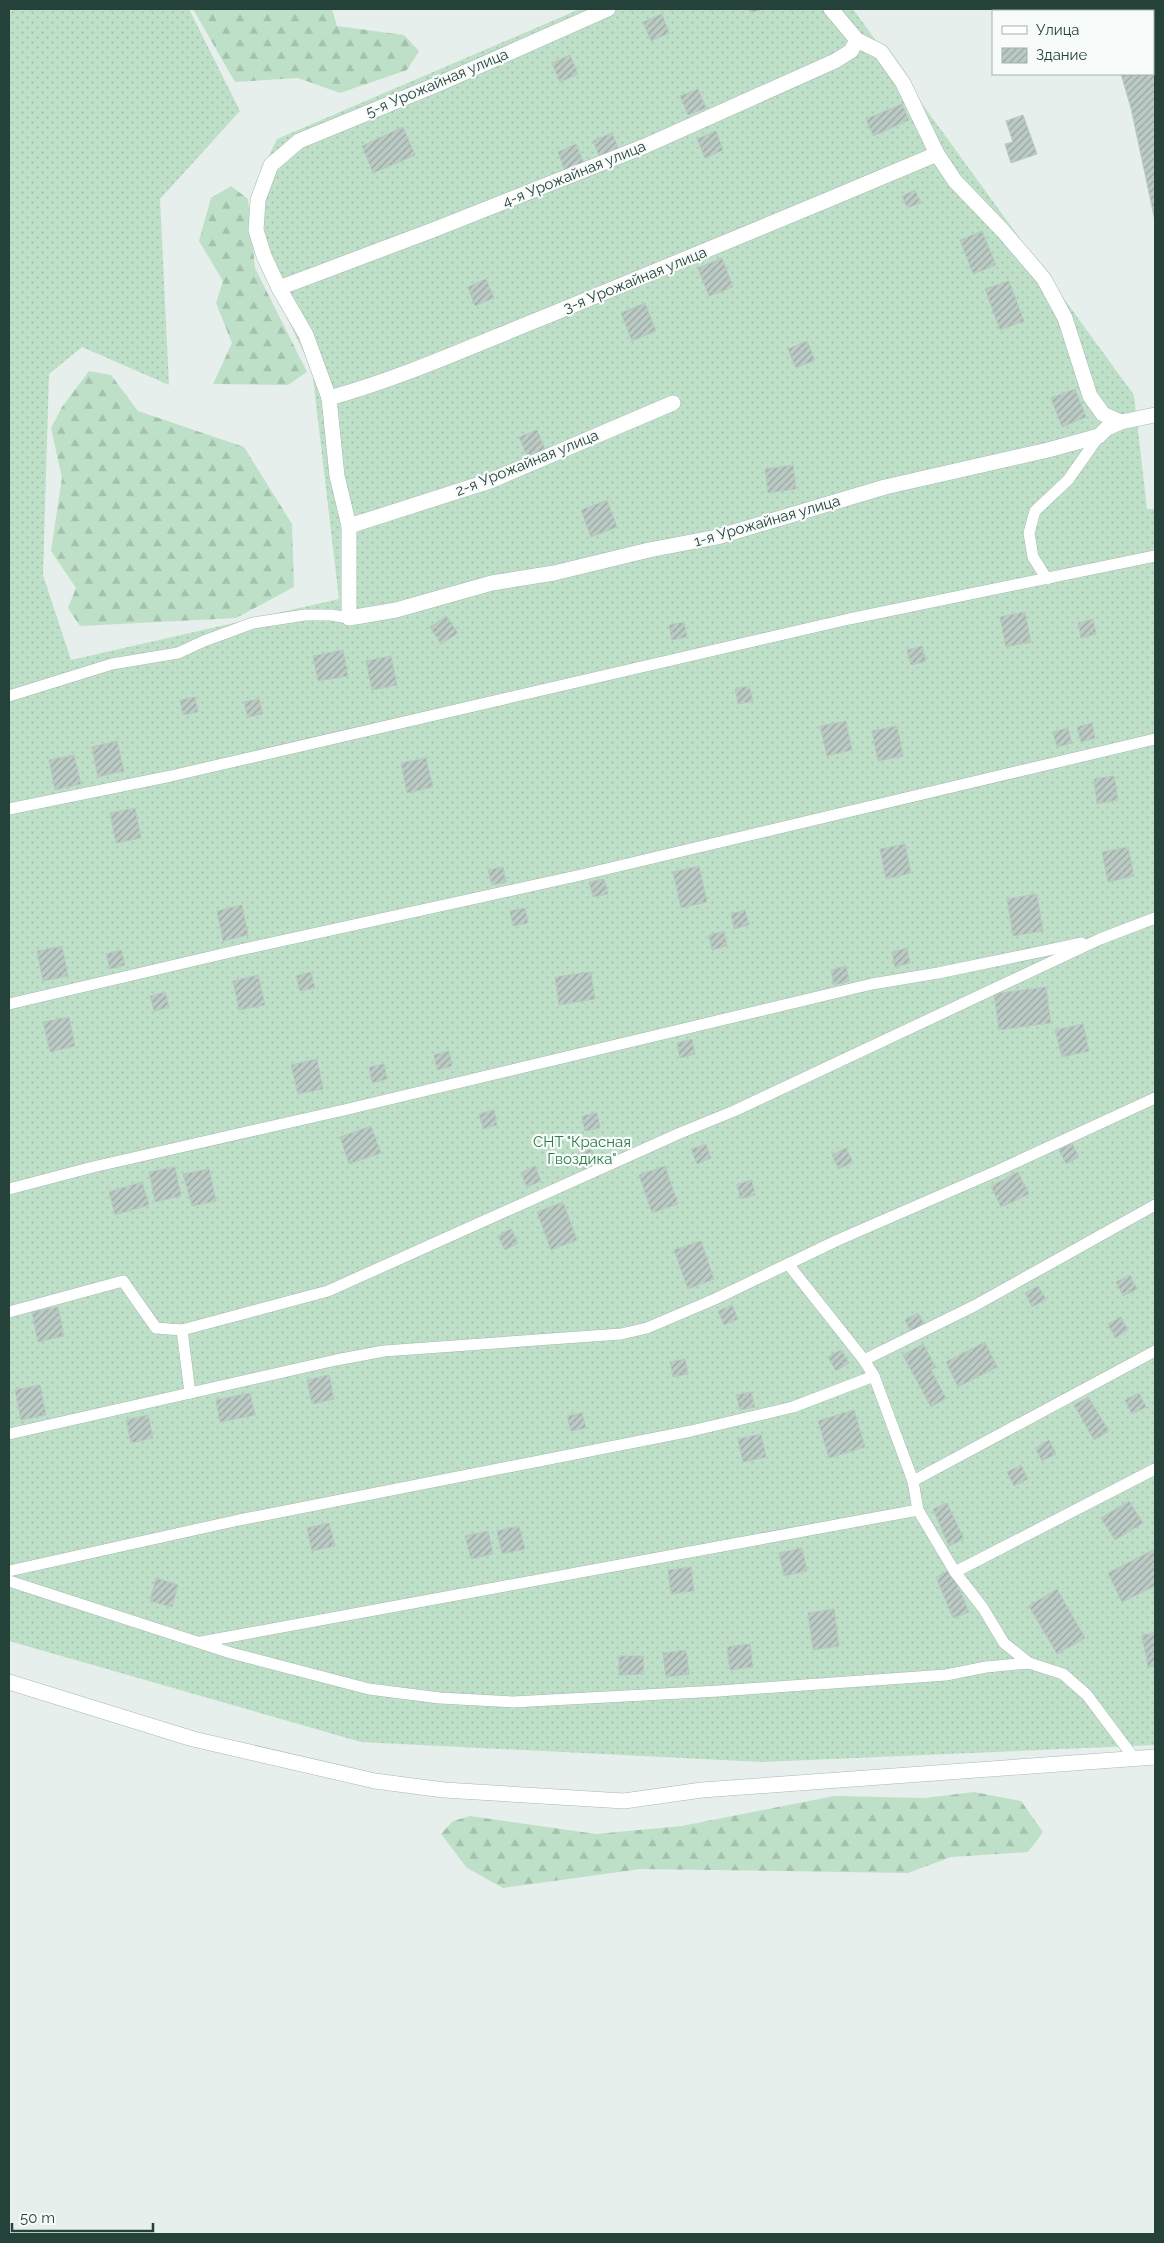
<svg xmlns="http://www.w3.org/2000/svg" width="1164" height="2243" viewBox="0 0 1164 2243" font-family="Raleway,sans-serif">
	<defs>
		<pattern id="forest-firs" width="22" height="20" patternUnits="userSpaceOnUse" patternTransform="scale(1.25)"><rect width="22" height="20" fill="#bfe0c8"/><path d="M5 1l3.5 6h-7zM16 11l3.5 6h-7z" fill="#a4c1ad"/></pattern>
		<pattern id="garden-dots" width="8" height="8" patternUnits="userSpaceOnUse" patternTransform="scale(1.25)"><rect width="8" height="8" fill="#bfe0c8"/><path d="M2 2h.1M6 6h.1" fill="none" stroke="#a4c1ad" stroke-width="1.8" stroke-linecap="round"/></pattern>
		<pattern id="building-hatch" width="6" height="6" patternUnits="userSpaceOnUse" patternTransform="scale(1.25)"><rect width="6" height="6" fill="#bbcac4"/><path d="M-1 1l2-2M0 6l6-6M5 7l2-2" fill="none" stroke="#98a6a0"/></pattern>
	</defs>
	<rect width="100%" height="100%" fill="#e6efeb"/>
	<g fill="url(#forest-firs)">
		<path d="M193,9H332L337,26L404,35L419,51L407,70L340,93L298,78L235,82Z"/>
		<path d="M231,186L248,199L255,268L307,372L288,385L213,384L232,343L216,303L223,281L199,241L211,198Z"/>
		<path d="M89,371L111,375L138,411L244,447L292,524L294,587L236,618L80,626L68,608L76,588L51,551L62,478L51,428L62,407Z"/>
		<path d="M974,1792L1021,1801L1043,1832L1028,1852L951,1857L908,1873L641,1869L503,1888L467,1868L441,1834L453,1821L470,1816L596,1834L682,1826L834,1796L925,1798Z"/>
	</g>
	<path fill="url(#garden-dots)" d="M15,9H189L240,111L160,199L169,385L82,347L49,374L43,575L71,660L339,599L312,369L258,259L253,229L255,184L277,139L580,9H853L1134,395L1147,509H1155V1745L762,1762L361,1742L9,1641V12Z"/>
	<g fill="url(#building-hatch)" stroke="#b8c9c2">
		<path d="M749,9H762L751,13Z"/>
		<path d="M1103,9H1139V11H1104Z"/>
		<path d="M662,14L669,33L651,41L643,22Z"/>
		<path d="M570,55L578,74L560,82L552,63Z"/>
		<path d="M1153,58L1155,67V221L1131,108L1121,74H1153Z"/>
		<path d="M698,89L706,108L688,115L680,96Z"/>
		<path d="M902,104L909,120L873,136L866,119Z"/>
		<path d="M1023,115L1037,154L1011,163L1005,144L1013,142L1006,121Z"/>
		<path d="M403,127L415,155L373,173L362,146Z"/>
		<path d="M716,131L723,150L705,158L697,139Z"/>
		<path d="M612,133L620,152L601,160L593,141Z"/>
		<path d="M576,144L584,163L565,171L558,152Z"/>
		<path d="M915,190L921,203L907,208L902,196Z"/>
		<path d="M982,231L996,265L973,274L960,240Z"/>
		<path d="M722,258L733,287L709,296L698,268Z"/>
		<path d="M486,279L494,298L475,306L468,287Z"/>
		<path d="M1009,281L1024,321L1000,330L985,289Z"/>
		<path d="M645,303L656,331L632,341L621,313Z"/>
		<path d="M807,341L815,360L796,368L788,349Z"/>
		<path d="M1075,389L1086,417L1062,427L1051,398Z"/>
		<path d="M537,430L545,449L527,456L519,437Z"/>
		<path d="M793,465L796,489L768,493L765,469Z"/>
		<path d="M607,500L617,527L591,537L581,510Z"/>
		<path d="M1025,612L1031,642L1006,647L1000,617Z"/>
		<path d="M446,616L458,633L441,644L430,627Z"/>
		<path d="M1093,619L1096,634L1081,638L1078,623Z"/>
		<path d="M684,622L687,637L672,640L669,625Z"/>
		<path d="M922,646L926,661L911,665L907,650Z"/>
		<path d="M343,650L348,676L318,681L313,656Z"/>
		<path d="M391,656L397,685L372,690L366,661Z"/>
		<path d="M749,686L753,701L738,704L735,689Z"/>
		<path d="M195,697L198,712L183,715L180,700Z"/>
		<path d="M259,699L263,714L248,717L244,702Z"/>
		<path d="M846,721L852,750L827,756L820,726Z"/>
		<path d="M1092,723L1095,738L1081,742L1077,727Z"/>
		<path d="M897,726L903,756L878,761L872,731Z"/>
		<path d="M1068,728L1072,743L1057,747L1053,732Z"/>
		<path d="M117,741L124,771L98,777L92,747Z"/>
		<path d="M74,755L81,784L55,790L49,760Z"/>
		<path d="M426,758L433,787L407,793L401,763Z"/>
		<path d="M1114,776L1118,800L1097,804L1094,779Z"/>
		<path d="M135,808L141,838L116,843L110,813Z"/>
		<path d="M905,844L911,873L886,879L880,849Z"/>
		<path d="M1128,847L1134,876L1108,882L1102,852Z"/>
		<path d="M699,866L707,902L681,908L673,872Z"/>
		<path d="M503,867L506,882L492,885L488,870Z"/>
		<path d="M604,879L608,894L593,897L589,882Z"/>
		<path d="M1037,894L1043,931L1013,936L1007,899Z"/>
		<path d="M242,905L248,935L223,941L217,911Z"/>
		<path d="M525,908L528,923L513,926L510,911Z"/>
		<path d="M745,910L749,925L734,929L731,914Z"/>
		<path d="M724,931L727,946L712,950L709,935Z"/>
		<path d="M62,946L68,976L43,981L37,951Z"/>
		<path d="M907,948L910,963L895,967L892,952Z"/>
		<path d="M121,950L125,965L110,969L106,954Z"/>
		<path d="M846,966L849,981L834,985L831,970Z"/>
		<path d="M311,972L315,988L300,991L296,976Z"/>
		<path d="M591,972L595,999L559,1005L555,977Z"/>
		<path d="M258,975L265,1005L239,1010L233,981Z"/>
		<path d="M1046,987L1051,1023L999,1030L994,994Z"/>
		<path d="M165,992L169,1007L154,1011L150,996Z"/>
		<path d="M69,1017L75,1046L50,1052L43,1022Z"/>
		<path d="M1083,1024L1089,1051L1062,1057L1055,1030Z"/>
		<path d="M692,1039L695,1054L680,1058L677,1043Z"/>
		<path d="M449,1051L452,1066L437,1070L434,1055Z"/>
		<path d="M317,1059L323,1089L298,1094L291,1065Z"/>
		<path d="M384,1064L387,1079L372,1083L369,1067Z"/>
		<path d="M494,1110L497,1125L483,1129L479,1114Z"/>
		<path d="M597,1113L600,1128L585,1131L582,1116Z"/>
		<path d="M371,1126L381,1153L349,1164L340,1137Z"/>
		<path d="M1072,1143L1079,1157L1066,1164L1059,1150Z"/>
		<path d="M706,1144L711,1158L697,1164L691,1149Z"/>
		<path d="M846,1148L853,1162L839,1169L832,1155Z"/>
		<path d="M591,1149L597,1163L583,1169L577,1155Z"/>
		<path d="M535,1166L541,1181L527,1187L521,1173Z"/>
		<path d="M665,1166L678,1204L652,1213L639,1175Z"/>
		<path d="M175,1167L181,1196L155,1202L149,1172Z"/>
		<path d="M209,1169L216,1201L192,1206L183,1174Z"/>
		<path d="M1018,1172L1029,1194L1001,1207L991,1186Z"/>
		<path d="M752,1180L755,1195L740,1199L737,1184Z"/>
		<path d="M142,1182L149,1205L115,1215L109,1192Z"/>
		<path d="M563,1202L577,1240L551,1250L537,1212Z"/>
		<path d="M511,1229L518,1243L505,1250L498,1236Z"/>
		<path d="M701,1241L714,1279L688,1289L674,1250Z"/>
		<path d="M1130,1275L1137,1289L1123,1296L1116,1282Z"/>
		<path d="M1038,1286L1046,1299L1032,1307L1025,1293Z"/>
		<path d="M732,1305L738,1319L724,1325L718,1311Z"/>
		<path d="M58,1307L64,1336L38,1342L32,1312Z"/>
		<path d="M918,1313L926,1326L912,1333L905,1320Z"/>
		<path d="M1121,1317L1128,1330L1115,1338L1108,1324Z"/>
		<path d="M985,1342L997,1367L958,1387L946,1362Z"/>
		<path d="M923,1344L936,1367L931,1370L946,1398L931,1407L903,1355Z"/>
		<path d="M841,1350L849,1363L836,1371L828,1357Z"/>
		<path d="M685,1359L688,1374L673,1377L670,1362Z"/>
		<path d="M329,1375L334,1399L312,1404L307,1380Z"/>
		<path d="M40,1385L46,1415L21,1420L15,1390Z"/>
		<path d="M751,1392L755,1407L740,1410L736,1395Z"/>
		<path d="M250,1393L255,1415L220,1422L216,1400Z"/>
		<path d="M1139,1393L1146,1407L1132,1414L1125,1400Z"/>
		<path d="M1088,1397L1109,1431L1094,1440L1074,1405Z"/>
		<path d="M854,1410L865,1447L829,1458L818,1421Z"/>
		<path d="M582,1413L586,1428L571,1431L567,1416Z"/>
		<path d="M148,1415L153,1438L131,1443L126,1420Z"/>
		<path d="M761,1434L766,1457L743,1462L738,1439Z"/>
		<path d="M1049,1440L1056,1454L1042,1461L1035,1448Z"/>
		<path d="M1021,1465L1028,1479L1014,1486L1007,1472Z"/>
		<path d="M1129,1501L1143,1523L1115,1540L1101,1518Z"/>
		<path d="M947,1503L964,1539L949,1546L933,1509Z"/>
		<path d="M329,1523L335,1546L312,1551L307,1528Z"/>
		<path d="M519,1526L525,1549L502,1554L497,1531Z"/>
		<path d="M488,1531L493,1554L471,1559L465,1536Z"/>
		<path d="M802,1548L807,1571L784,1576L779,1553Z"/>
		<path d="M1155,1549V1586L1122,1602L1108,1573Z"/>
		<path d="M691,1567L694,1591L671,1594L668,1570Z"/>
		<path d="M951,1570L969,1612L953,1618L936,1577Z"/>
		<path d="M156,1578L178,1585L172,1607L150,1601Z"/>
		<path d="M1057,1589L1085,1638L1057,1654L1029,1606Z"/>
		<path d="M834,1609L839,1646L813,1650L808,1613Z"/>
		<path d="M1155,1633V1666L1148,1667L1142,1635Z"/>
		<path d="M750,1644L753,1667L730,1670L727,1647Z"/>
		<path d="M686,1650L689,1674L666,1677L663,1653Z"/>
		<path d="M619,1656H643L644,1674L619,1675Z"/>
	</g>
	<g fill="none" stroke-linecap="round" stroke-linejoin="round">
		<defs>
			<g id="service">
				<path d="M1153,9L1155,17"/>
				<path d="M1047,579L1033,557L1029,533L1035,511L1068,480L1099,436"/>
				<path d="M9,696L112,664L178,653L204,641L253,623L305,615H331L349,618"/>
				<path d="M9,809L171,776L849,619L1155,556"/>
				<path d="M9,1004L235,951L581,875L1155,739"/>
				<path d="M9,1189L93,1167L344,1110L872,984L938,973L1082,943"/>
				<path d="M788,1264L864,1360L874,1376L913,1481L918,1510L955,1572L983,1608L1004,1643L1029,1663L1063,1674L1087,1695L1134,1758"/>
				<path d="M9,1312L123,1281L156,1328L182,1330L328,1291L680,1133L734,1111L1100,939L1155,918"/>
				<path d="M182,1330L190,1393"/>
				<path d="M864,1360L974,1306L1155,1205"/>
				<path d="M9,1434L336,1360L384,1351L621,1334L647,1328L715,1299L838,1240L999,1170L1155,1098"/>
				<path d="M913,1481L1155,1351"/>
				<path d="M9,1571L239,1520L691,1431L793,1407L874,1376"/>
				<path d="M955,1572L1155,1469"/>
				<path d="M9,1581L231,1653L369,1689L440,1698L513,1702L719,1691L946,1675L986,1667L1029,1663"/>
				<path d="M201,1642L918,1510"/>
			</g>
			<g id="minor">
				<path d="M608,9L443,82L299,141L271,165L258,200L256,230L264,256L279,288L306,335L329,398L337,476L349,526V618L396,610L492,583L554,573L649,550L717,537L885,487L1048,450L1099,436L1107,428L1121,422"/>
				<path d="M831,9L857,40L881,52L903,83L937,154L955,181L1003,231L1044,279L1065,318L1090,396L1103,414L1121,422L1155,415"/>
				<path d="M279,288L433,230L645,146L835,61L851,51L857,40"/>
				<path d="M329,398C403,378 481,342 552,314C681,261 809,208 937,154"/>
				<path d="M349,526L490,481L673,403"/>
				<path d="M9,1682L193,1739L375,1781L444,1790L624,1801L702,1790L1155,1757"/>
			</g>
		</defs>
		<use href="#service" stroke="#a8b8b2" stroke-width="12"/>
		<use href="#minor" stroke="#a8b8b2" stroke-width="16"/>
		<use href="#service" stroke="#fff" stroke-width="11"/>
		<use href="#minor" stroke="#fff" stroke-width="15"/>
	</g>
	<g text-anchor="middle" stroke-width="4.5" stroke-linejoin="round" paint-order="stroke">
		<g font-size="15" fill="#24423a" stroke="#f7fbf9">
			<text transform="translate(437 83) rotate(-23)" y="5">5-я Урожайная улица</text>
			<text transform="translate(574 174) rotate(-22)" y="5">4-я Урожайная улица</text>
			<text transform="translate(635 280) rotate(-22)" y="5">3-я Урожайная улица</text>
			<text transform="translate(527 463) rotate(-22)" y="5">2-я Урожайная улица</text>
			<text transform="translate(767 521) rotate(-16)" y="5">1-я Урожайная улица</text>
		</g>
		<g font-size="15" fill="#2d7a4b" stroke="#f7fbf9">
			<text x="582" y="1147">СНТ "Красная<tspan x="582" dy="17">Гвоздика"</tspan></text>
		</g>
	</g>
	<rect width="1164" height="2243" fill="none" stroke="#24423a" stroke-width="20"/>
	<rect x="992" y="10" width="162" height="65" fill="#f7fbf9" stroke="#a3b1ad"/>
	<rect x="1002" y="26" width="25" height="8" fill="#ffffff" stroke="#a3b1ad"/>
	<text x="1036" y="35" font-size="15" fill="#24423a">Улица</text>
	<rect x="1002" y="48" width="25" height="15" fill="url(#building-hatch)" stroke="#a3b1ad"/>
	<text x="1036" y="60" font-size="15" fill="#24423a">Здание</text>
	<path d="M12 2223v8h141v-8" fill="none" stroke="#24423a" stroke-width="2.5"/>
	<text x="20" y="2223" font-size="15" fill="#24423a" stroke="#f7fbf9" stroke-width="4" paint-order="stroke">50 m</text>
</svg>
